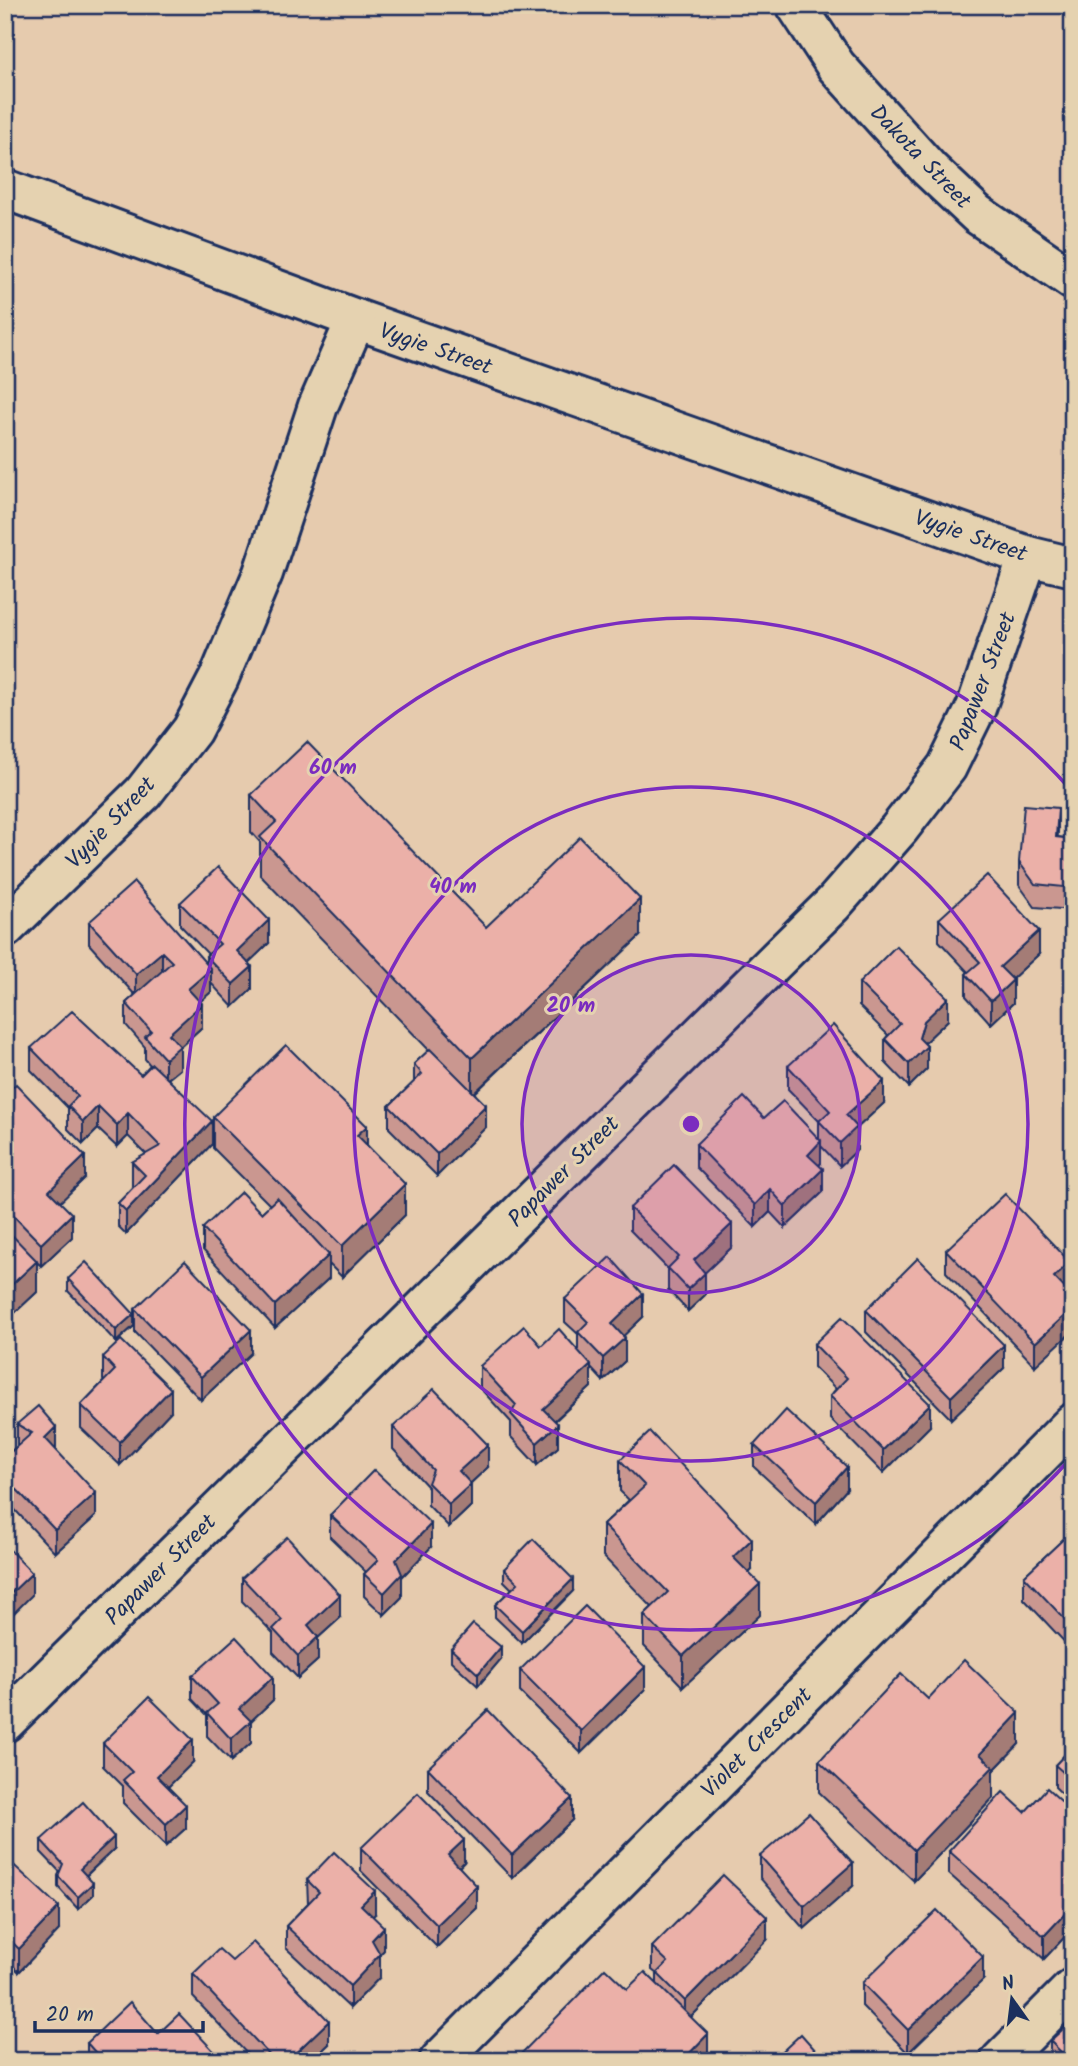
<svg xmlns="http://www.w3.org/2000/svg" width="1078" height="2066" viewBox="0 0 1078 2066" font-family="Kalam,sans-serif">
	<rect width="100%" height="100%" fill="#e6cbae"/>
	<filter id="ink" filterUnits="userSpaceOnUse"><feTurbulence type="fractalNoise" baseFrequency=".0143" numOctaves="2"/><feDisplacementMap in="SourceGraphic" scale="14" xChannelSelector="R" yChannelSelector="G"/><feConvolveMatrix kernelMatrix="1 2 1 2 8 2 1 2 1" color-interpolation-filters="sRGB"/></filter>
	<g filter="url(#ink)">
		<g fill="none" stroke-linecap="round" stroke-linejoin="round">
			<defs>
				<g id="minor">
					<path d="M796,5L836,66L929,169L977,214L1073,280"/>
					<path d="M5,189L356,319L1028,556L1073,567"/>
					<path d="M5,928L143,793L192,730L219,678L263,573L318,406L356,319"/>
					<path d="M5,1722L833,904L899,829L947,767L976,708L1028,556"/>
					<path d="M439,2061L1073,1423"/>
					<path d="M1000,2061L1073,1988"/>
				</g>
			</defs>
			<use href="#minor" stroke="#1b2f5e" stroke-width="44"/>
			<use href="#minor" stroke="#e5d2b0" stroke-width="38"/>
		</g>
		<g fill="#ca9790" stroke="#1b2f5e" stroke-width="2">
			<path d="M251,795L486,927L640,936L475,1093L486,1127L437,1176L389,1128V1106L414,1082V1064L429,1050L260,875V842L251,832Z"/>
			<path d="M1058,831L1057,837L1073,839V910L1035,907L1019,885V862Z"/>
			<path d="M180,903L269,943L248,963L252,989L233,1007L211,983V992L199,1002L202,1027L180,1047V1069L168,1079L212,1144L126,1234L118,1226V1203L134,1187L132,1185V1162L146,1154L128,1136L117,1147L98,1129L83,1144L68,1129V1108L31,1070V1048L141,1075L150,1065L145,1059V1047L126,1025V1003L135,995L89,944V922L206,965V956L208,954L180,925Z"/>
			<path d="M939,919L1039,954L1012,979L1013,1003L991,1024L966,996V974L968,972L939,941Z"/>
			<path d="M859,983L948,1020L924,1043L927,1069L909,1087L885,1062V1039L888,1035L859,1006Z"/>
			<path d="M788,1066L884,1103L857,1128V1150L840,1166L821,1146V1163L819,1166L823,1192L785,1228L770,1212L755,1227L696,1167V1144L764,1118L819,1138V1121L788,1089Z"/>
			<path d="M5,1094L85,1178L60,1202L72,1237L41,1266L37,1262V1292L5,1322Z"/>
			<path d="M213,1117L367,1145L405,1215L342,1277L329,1264V1278L275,1328L203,1250V1228L261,1213L270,1205L213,1148Z"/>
			<path d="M630,1208L732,1247L705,1272V1295L688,1311L668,1290V1269L630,1230Z"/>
			<path d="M946,1250L1070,1285L1065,1289L1035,1366L946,1272Z"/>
			<path d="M68,1279L134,1326L116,1342L68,1291Z"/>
			<path d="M565,1299L643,1317L623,1336L625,1361L603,1381L591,1368V1387L555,1421L558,1447L537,1465L511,1437V1422L480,1388V1366L541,1346L578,1350V1334L565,1322Z"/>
			<path d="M135,1309L251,1353L201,1400L135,1332Z"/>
			<path d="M866,1310L1004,1368L951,1419L866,1332Z"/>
			<path d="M814,1344L930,1426L883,1473L830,1419V1396L836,1389L814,1367Z"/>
			<path d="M103,1357L171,1411L120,1465L81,1428V1405L104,1381L103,1380Z"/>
			<path d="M17,1424L56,1450L96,1516L55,1553L5,1499V1457L17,1446Z"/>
			<path d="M393,1427L488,1467L471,1483V1506L449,1527L428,1505V1487L393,1449Z"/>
			<path d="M754,1445L847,1489L816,1524L754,1467Z"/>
			<path d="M620,1460L752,1570L749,1573L760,1615L683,1687L644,1646V1615L652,1607L603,1556V1525L629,1500L620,1491Z"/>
			<path d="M330,1515L431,1547L402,1577V1597L384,1615L364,1596V1574L366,1572L330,1537Z"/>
			<path d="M1073,1530V1651L1024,1599V1576Z"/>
			<path d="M504,1569L573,1591L522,1643L495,1617V1605L512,1589L504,1581Z"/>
			<path d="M242,1578L340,1618L318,1638V1660L298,1678L273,1652V1633L242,1601Z"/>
			<path d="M451,1649L501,1659L478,1686L451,1661Z"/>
			<path d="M520,1670L645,1690L581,1753L520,1692Z"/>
			<path d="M192,1676L273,1700L251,1721V1743L231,1761L207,1736V1715L192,1699Z"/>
			<path d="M928,1699L1019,1744L993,1771V1798L914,1881L819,1792V1761Z"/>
			<path d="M103,1743L193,1762L168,1787L186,1828L166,1846L123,1803V1786L103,1766Z"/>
			<path d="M1073,1746V1804L1055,1787V1765Z"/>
			<path d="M428,1768L572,1820L512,1878L428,1791Z"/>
			<path d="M1025,1812H1073V1928L1044,1959L949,1874V1851Z"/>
			<path d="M41,1840L114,1849L86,1876L93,1895L78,1909L58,1887V1876L60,1872L41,1852Z"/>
			<path d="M361,1848L464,1862L459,1867L477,1908L437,1947L361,1871Z"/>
			<path d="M760,1856L853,1886L804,1929L760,1878Z"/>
			<path d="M5,1857L59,1930L19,1972L9,1962Z"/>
			<path d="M307,1880L375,1914L372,1916L384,1950L380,1954V1977L350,2008L286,1948V1926L308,1903Z"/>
			<path d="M767,1940L691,2017L708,2061H518V2057L627,1989L657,1984V1974L652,1970V1947Z"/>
			<path d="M232,1961L329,2044L311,2061H254L193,1997V1974Z"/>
			<path d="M983,1980L908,2053L862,2006V1983Z"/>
			<path d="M158,2034L223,2061H87V2043Z"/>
			<path d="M1050,2041L1073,2061H1050Z"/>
		</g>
		<g fill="#a47b76" stroke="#1b2f5e" stroke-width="2">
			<path d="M1058,808V831L1056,859V837Z"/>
			<path d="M640,899V936L472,1095V1058Z"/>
			<path d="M269,920V943L237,974V951Z"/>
			<path d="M1039,931V954L1000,990V967Z"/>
			<path d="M162,952V974L136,997V974Z"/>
			<path d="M252,967V989L233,1007V984Z"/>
			<path d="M211,969V992L188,1012V989Z"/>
			<path d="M1013,980V1003L991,1024V1001Z"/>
			<path d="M948,998V1020L924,1043L927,1046V1069L909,1087V1064L919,1038L924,1021Z"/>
			<path d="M202,1004V1027L180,1047V1069L165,1081V1059L169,1034Z"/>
			<path d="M884,1081V1103L857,1128V1150L840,1166V1143L846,1115Z"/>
			<path d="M486,1105V1127L437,1176V1154Z"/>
			<path d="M98,1106V1129L83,1144V1122Z"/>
			<path d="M128,1113V1136L117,1147V1125Z"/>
			<path d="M212,1121V1144L126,1234V1211Z"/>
			<path d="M367,1126V1157L357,1135Z"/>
			<path d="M821,1141V1163L808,1177V1155Z"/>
			<path d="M85,1156V1178L49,1213V1191Z"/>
			<path d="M823,1169V1192L785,1228V1206Z"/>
			<path d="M405,1184V1215L342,1277V1246Z"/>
			<path d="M770,1189V1212L755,1227V1205Z"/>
			<path d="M72,1214V1237L41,1266V1244Z"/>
			<path d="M732,1224V1247L694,1283V1260Z"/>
			<path d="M329,1255V1278L275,1328V1305Z"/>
			<path d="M37,1261V1292L5,1322V1291Z"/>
			<path d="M1070,1262V1285L1054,1300V1277Z"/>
			<path d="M705,1273V1295L688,1311V1289Z"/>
			<path d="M643,1294V1317L612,1347V1324Z"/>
			<path d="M1073,1308V1331L1035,1366V1343Z"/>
			<path d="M134,1314V1326L116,1342V1330Z"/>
			<path d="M251,1330V1353L201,1400V1377Z"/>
			<path d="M625,1338V1361L603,1381V1358Z"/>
			<path d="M1004,1345V1368L951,1419V1397Z"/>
			<path d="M591,1365V1387L543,1431V1409Z"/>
			<path d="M171,1389V1411L120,1465V1442Z"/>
			<path d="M930,1404V1426L883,1473V1450Z"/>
			<path d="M558,1424V1447L537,1465V1443Z"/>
			<path d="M56,1427V1450L45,1460V1438Z"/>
			<path d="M488,1445V1467L459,1494V1471Z"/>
			<path d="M847,1467V1489L816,1524V1502Z"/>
			<path d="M471,1484V1506L449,1527V1504Z"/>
			<path d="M96,1493V1516L55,1553V1530Z"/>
			<path d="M431,1524V1547L402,1577V1597L384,1615V1593L396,1560Z"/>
			<path d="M752,1539V1570L733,1588V1557Z"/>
			<path d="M32,1573V1595L5,1622V1599Z"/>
			<path d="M573,1579V1591L522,1643V1631Z"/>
			<path d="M760,1584V1615L683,1687V1656Z"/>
			<path d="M340,1595V1618L318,1638V1660L298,1678V1656L308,1625Z"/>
			<path d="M501,1647V1659L478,1686V1674Z"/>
			<path d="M645,1667V1690L581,1753V1731Z"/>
			<path d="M273,1677V1700L251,1721V1743L231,1761V1739L239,1709Z"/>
			<path d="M1019,1713V1744L993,1771V1798L914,1881V1850L980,1754Z"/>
			<path d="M193,1740V1762L157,1798V1776Z"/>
			<path d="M572,1798V1820L512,1878V1855Z"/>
			<path d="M186,1805V1828L166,1846V1824Z"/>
			<path d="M1073,1834V1857L1066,1841Z"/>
			<path d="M114,1837V1849L80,1881V1869Z"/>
			<path d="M464,1840V1862L448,1878V1855Z"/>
			<path d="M853,1863V1886L804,1929V1906Z"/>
			<path d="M93,1883V1895L78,1909V1897Z"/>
			<path d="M477,1886V1908L437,1947V1925Z"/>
			<path d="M375,1891V1914L361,1928V1905Z"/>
			<path d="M1073,1905V1928L1044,1959V1936Z"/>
			<path d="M59,1907V1930L19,1972V1949Z"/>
			<path d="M767,1917V1940L685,2023V2001Z"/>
			<path d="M384,1927V1950L372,1963V1940Z"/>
			<path d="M9,1939V1962L5,1965V1943Z"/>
			<path d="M380,1954V1977L350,2008V1986Z"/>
			<path d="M983,1957V1980L908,2053V2030Z"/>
			<path d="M329,2021V2044L311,2061H287Z"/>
			<path d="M708,2034V2061H682Z"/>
		</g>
		<g fill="#ebb0a8" stroke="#1b2f5e" stroke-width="2">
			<path d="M307,742L486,927L580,837L640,899L472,1058L260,837L276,822L251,795Z"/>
			<path d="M1024,805L1058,808L1056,837L1073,839V888L1035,884L1019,862Z"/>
			<path d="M218,867L269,920L237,951L252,967L233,984L206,956L220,944L180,903Z"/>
			<path d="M987,875L1039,931L1000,967L1013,980L991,1001L966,974L980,962L939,919Z"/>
			<path d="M134,882L211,969L188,989L202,1004L169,1034L180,1046L165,1059L145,1037L151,1031L126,1003L172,962L162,952L136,974L89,922Z"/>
			<path d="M896,946L948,998L924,1021L919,1038L927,1046L909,1064L885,1039L900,1024L859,983Z"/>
			<path d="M72,1011L141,1075L152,1064L212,1121L126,1211L118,1203L145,1175L132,1162L160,1146L128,1113L117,1125L98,1106L83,1122L68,1106L78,1096L31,1048Z"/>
			<path d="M833,1025L884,1081L846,1115L857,1127L840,1143L819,1121L830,1111L788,1066Z"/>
			<path d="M286,1045L367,1126L357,1135L405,1184L342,1246L213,1117Z"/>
			<path d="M430,1049L486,1105L437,1154L389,1106L422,1074L414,1064Z"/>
			<path d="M16,1084L85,1156L49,1191L72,1214L41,1244L5,1207V1094Z"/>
			<path d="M744,1097L764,1118L783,1101L821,1141L808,1155L823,1169L785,1206L770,1189L755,1205L696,1144Z"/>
			<path d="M674,1165L732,1224L694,1260L705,1273L688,1289L668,1268L679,1257L630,1208Z"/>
			<path d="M241,1192L261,1213L277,1198L329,1255L275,1305L203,1228Z"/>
			<path d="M1005,1194L1070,1262L1054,1277L1073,1297V1308L1035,1343L946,1250Z"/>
			<path d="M5,1228L37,1261L5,1291Z"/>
			<path d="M610,1257L643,1294L612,1324L625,1338L603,1358L578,1332L588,1322L565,1299Z"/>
			<path d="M918,1258L1004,1345L951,1397L866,1310Z"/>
			<path d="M185,1261L251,1330L201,1377L135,1309Z"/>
			<path d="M86,1262L134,1314L116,1330L68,1279Z"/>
			<path d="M842,1317L930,1404L883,1450L830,1396L847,1378L814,1344Z"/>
			<path d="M524,1326L541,1346L559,1329L591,1365L543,1409L558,1424L537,1443L511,1414L516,1405L480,1366Z"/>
			<path d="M121,1340L171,1389L120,1442L81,1405L115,1370L103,1357Z"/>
			<path d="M434,1389L488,1445L459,1471L471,1484L449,1504L428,1483L433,1470L393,1427Z"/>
			<path d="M38,1406L56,1427L45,1438L96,1493L55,1530L5,1477V1457L32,1433L17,1424Z"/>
			<path d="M786,1410L847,1467L816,1502L754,1445Z"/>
			<path d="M650,1432L752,1539L733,1557L760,1584L683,1656L644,1615L668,1592L603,1525L645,1486L620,1460Z"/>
			<path d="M374,1470L431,1524L396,1560L402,1574L384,1593L364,1574L378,1560L330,1515Z"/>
			<path d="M1073,1530V1628L1024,1576Z"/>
			<path d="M287,1537L340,1595L308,1625L318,1637L298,1656L273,1629L282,1620L242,1578Z"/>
			<path d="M533,1539L573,1579L522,1631L495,1605L518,1583L504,1569Z"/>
			<path d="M5,1545L32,1573L5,1599Z"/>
			<path d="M585,1606L645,1667L581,1731L520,1670Z"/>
			<path d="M473,1624L501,1647L478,1674L451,1649Z"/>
			<path d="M236,1637L273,1677L239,1709L251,1721L231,1739L207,1713L218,1704L192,1676Z"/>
			<path d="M964,1660L1019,1713L980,1754L993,1767L914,1850L819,1761L901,1674L928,1699Z"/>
			<path d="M149,1697L193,1740L157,1776L186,1805L166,1824L123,1780L132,1772L103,1743Z"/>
			<path d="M488,1710L572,1798L512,1855L428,1768Z"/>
			<path d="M1073,1746V1781L1055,1765Z"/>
			<path d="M1047,1788L1073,1812V1834L1066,1841L1073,1847V1905L1044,1936L949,1851L1003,1792L1025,1812Z"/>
			<path d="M418,1793L464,1840L448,1855L477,1886L437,1925L361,1848Z"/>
			<path d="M83,1802L114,1837L80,1869L93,1883L78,1897L58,1876L63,1864L41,1840Z"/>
			<path d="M809,1813L853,1863L804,1906L760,1856Z"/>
			<path d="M334,1852L375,1891L361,1905L384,1927L372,1940L380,1954L350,1986L286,1926L319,1892L307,1880Z"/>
			<path d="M5,1857L59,1907L19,1949L9,1939L5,1943Z"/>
			<path d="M723,1875L767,1917L685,2001L657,1973L668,1962L652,1947Z"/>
			<path d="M937,1910L983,1957L908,2030L862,1983Z"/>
			<path d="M253,1942L329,2021L287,2061H275L193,1974L219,1949L232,1961Z"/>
			<path d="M605,1968L627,1989L645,1972L708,2034L682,2061H522L518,2057Z"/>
			<path d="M130,2002L158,2034L179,2014L223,2061H103L87,2043Z"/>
			<path d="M1073,2020V2061H1054L1062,2053L1050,2041Z"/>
			<path d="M801,2034L825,2061H772Z"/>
		</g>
	</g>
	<circle cx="691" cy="1124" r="169" fill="#7b2cbf" fill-opacity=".12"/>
	<g fill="none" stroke="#7b2cbf" stroke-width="3.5">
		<circle cx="691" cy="1124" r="169"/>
		<circle cx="691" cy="1124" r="337"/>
		<path d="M1070 1459A506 506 0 1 1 1070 789"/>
	</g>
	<g text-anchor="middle" stroke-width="6" stroke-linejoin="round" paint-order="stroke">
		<g font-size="23" fill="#1b2f5e" stroke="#e5d2b0">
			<text transform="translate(921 156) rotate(46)" y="8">Dakota Street</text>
			<text transform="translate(436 348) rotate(19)" y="8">Vygie Street</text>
			<text transform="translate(971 535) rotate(19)" y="8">Vygie Street</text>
			<text transform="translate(982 681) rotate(-69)" y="8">Papawer Street</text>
			<text transform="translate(110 822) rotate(-46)" y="8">Vygie Street</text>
			<text transform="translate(563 1171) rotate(-45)" y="8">Papawer Street</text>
			<text transform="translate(160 1569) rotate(-45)" y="8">Papawer Street</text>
			<text transform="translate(756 1742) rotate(-45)" y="8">Violet Crescent</text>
		</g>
	</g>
	<circle cx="691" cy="1124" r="10" fill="#7b2cbf" stroke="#e5d2b0" stroke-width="3.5"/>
	<g font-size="21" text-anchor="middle" font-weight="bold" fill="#7b2cbf" stroke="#e5d2b0" stroke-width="6" stroke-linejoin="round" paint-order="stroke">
		<text x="333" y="774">60 m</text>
		<text x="453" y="893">40 m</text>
		<text x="571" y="1012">20 m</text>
	</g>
	<rect width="1078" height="2066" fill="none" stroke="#e5d2b0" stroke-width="28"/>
	<rect x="14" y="14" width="1050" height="2038" fill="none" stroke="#1b2f5e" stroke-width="2.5" filter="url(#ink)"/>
	<g transform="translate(1012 1999) rotate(346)" stroke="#e5d2b0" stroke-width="5" paint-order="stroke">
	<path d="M0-5L12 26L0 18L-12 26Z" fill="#1b2f5e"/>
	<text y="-10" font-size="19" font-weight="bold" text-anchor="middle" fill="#1b2f5e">N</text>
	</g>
	<path d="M35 2021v10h168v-10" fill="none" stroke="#1b2f5e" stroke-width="3.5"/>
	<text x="46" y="2021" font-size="21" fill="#1b2f5e" stroke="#e5d2b0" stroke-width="5" paint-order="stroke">20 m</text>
</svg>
